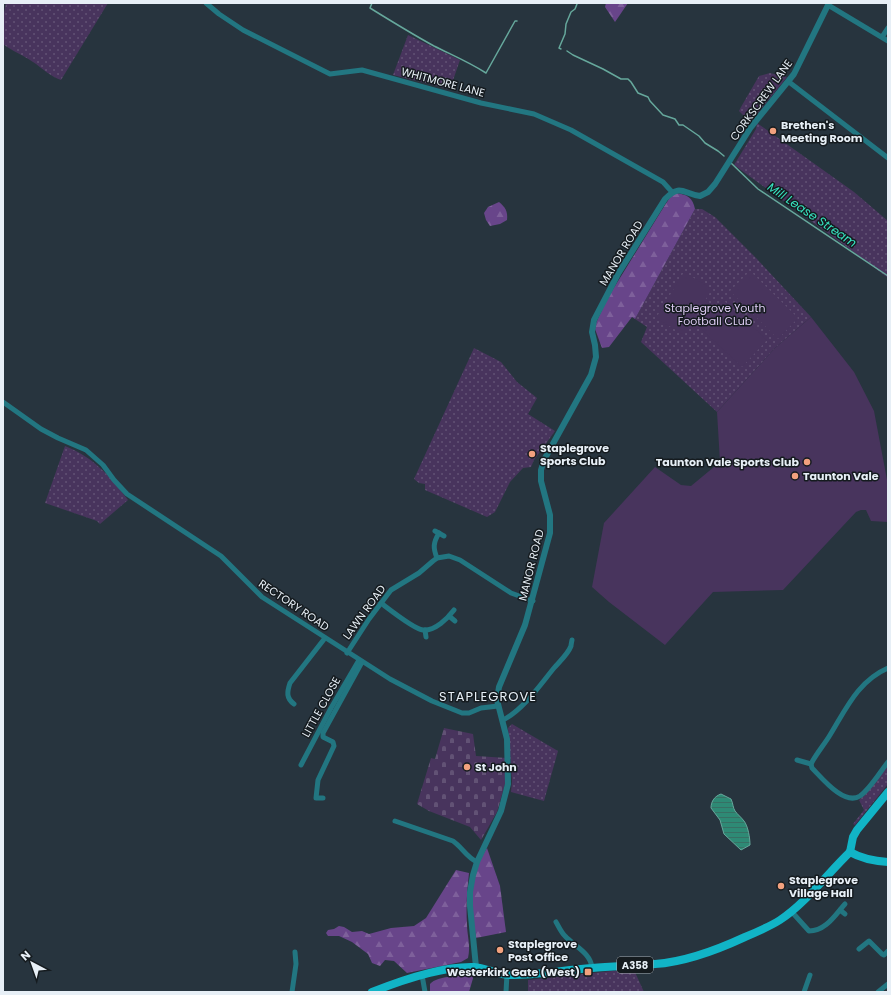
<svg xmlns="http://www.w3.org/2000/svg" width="891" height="995" viewBox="0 0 891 995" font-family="Poppins,sans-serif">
	<defs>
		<pattern id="green-dots" width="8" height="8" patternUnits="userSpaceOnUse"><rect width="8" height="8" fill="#48345d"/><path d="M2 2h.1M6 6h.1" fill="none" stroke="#625275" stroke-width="1.8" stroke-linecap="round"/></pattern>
		<pattern id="forest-firs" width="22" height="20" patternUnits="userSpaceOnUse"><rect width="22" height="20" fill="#68458a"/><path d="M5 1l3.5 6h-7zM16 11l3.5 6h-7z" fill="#7e609b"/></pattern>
		<pattern id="cemetery-stones" width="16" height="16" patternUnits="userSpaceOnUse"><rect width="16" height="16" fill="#48345d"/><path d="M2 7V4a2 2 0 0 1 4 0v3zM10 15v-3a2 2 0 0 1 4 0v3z" fill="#625275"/></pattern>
		<pattern id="water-rules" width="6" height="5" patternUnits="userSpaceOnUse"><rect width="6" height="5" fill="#2e8a75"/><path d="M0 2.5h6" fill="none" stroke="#377064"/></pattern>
	</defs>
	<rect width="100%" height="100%" fill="#27343e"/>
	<g fill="url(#green-dots)">
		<path d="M6,3H108L61,80C51,77 42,68 33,62C23,55 12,51 3,44V17Z"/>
		<path d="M408,35L460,60L450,89L393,75Z"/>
		<path d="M770,73L787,77L749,124L747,115H743L739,111L741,107L759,76Z"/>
		<path d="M757,123L854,192L888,221V278L851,250L734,165L756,129Z"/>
		<path d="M695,209H702L715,217L756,258L811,317L775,348L717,412L641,342L647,327L635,319Z"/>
		<path d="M474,348L501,362L517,382L537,398L528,414L555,431L534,460L531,467L523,468L510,482L495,512L487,517L425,490V484L419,483L414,479Z"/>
		<path d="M65,446C93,457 110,476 128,500L100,524L97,521L45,503Z"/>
		<path d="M512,724L558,751L544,801L511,792L512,781L508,728Z"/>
		<path d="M888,765V784L855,825L853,824L864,810L859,800L865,795Z"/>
		<path d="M634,970L644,992L528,991V980L612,971Z"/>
	</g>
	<g fill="url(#forest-firs)">
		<path d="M606,3H628L615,22L605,7Z"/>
		<path d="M675,193C687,194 693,198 695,209L635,319L632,317L609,347L602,348L595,329L596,323L607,299L665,205L671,196Z"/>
		<path d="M499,202C505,207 508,211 507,220L500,224L490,226L486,220L484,213L488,207Z"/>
		<path d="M487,848L500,886L506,932L476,938C471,908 468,874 487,848Z"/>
		<path d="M456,870L469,873C467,892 466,905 467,924C467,936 471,945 468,958L461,962L407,973L394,961L385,960L380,966L372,963L368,954L352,942L339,936H328L326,933L328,930L334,929L339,926L344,927L352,932L362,931L369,934L391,928L414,926L426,918Z"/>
		<path d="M474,975L469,992H430V984C438,975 462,976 474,975Z"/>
	</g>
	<path fill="url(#cemetery-stones)" d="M444,728L473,734L476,756L507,758L505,784L497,812L481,840L470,827L429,811L417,804L431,758L435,759Z"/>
	<g fill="#48345d">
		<path d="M750,271L798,318L778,339L730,291Z"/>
		<path d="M684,272L712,289L684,335L656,318Z"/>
		<path d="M723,300L767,340L742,367L699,327Z"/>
		<path d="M811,317L854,372L874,411L888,485V522L871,521L866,510H861L856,512L783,590L713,592L665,645L609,602L592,587L604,523L655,467L681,485L691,486L720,462L717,412L775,348Z"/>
	</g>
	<path fill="url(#water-rules)" stroke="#66a89c" d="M721,794L731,799C733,803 733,808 735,811C738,815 741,817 744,821C748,826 750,838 750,845L741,850L724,834L720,820L711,808C711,801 715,796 721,794Z"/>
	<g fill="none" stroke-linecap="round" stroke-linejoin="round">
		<g stroke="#66a89c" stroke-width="1.5">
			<path d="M372,3L370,8C391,21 412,34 434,46C452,55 469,62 486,73L515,21H517"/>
			<path d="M561,49L559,48L565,34L566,24L571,12L575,9L577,4"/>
			<path d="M567,51L573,55L603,69L621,79H628L631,82L638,93L648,97L650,101L663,115L675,119L679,125H683L699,136L705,143L718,151L724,156"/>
			<path d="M731,163L758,189L888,276"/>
		</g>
		<g stroke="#227681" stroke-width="5">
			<path d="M206,3L219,14L243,30L330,74L362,70L481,103L534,114L571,130L663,182L672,192"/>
			<path d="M828,5L888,41"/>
			<path d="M882,37L888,28"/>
			<path d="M789,82L888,158"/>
			<path d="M3,402L41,429L58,438L86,450L103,465L114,480L127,494L221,556L262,597L390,679L432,701L462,713H469L481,708L498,706"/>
			<path d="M435,531L444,536"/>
			<path d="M437,558C433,548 433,543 439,533"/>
			<path d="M381,603C389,609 414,629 423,630C435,631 448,618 454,610"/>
			<path d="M449,616L455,621"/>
			<path d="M425,630L426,637"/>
			<path d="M347,653L369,619L391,590L419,573L433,561L437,558L449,556L460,560L511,593L533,601"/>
			<path d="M888,668C858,681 846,709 830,735C824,745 816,754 811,764L812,768C822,778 844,806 860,796C870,789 880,772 888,762"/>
			<path d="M294,704C286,698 287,692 290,683L325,638"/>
			<path d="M503,720C523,710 540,685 554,668C560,661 568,654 571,646C571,645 572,640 572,640"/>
			<path d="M797,760L811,764"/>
			<path d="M301,765L331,708L359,660"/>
			<path d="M323,798H316L318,780L334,746L333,742L323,737V733L362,662"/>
			<path d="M395,821L453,841C462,847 466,857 477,862"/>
			<path d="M840,910L845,914"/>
			<path d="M791,911L809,931C826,931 835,915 845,904"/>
			<path d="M556,922C559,927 561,932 565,936C574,946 591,953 592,968"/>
			<path d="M859,949L869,941L882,954L884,955L888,951"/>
			<path d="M422,975L425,992"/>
			<path d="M292,992L296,964L295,952"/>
			<path d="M506,992L507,974"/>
			<path d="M804,992L810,975"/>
			<path d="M878,992L888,984"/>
		</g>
		<path stroke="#227681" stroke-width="6" d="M476,967L470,906V892L473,875L477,862L501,811L508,784L507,739L497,700L499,687L525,625L550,533V515L541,481V470L544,460L591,375L596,357L595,345L592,332L594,320L618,274L665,199C681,183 683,194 700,196L708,192L715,184L751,127L794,74L829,3"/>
		<g stroke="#11b4c6" stroke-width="8">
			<path d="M850,852L853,837L857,830L888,792"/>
			<path d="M850,852C862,859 874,861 888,862"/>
			<path d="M372,992C402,980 442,966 474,967C486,968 498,975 510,975C537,975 564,970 592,968C613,966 634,966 655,964C686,962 717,950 745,937C757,932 769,927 780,920C805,904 828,873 850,852"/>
		</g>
	</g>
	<g fill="#f2a17e" stroke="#151b1f" stroke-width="1.5">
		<circle cx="773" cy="131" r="4"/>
		<circle cx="532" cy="454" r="4"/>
		<circle cx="807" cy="462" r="4"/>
		<circle cx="795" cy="476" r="4"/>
		<circle cx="467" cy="767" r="4"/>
		<circle cx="781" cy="886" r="4"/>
		<circle cx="500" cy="950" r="4"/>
		<rect x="584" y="968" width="8" height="8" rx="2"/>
	</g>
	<g text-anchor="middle" stroke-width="3" stroke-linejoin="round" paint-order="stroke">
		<rect fill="#151b1f" stroke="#a8afb6" stroke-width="1" x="617" y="957" width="36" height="16" rx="3"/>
		<g font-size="10" font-weight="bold" fill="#e7eff6">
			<text x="635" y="969">A358</text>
		</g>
		<g font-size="11" fill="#e7eff6" stroke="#151b1f">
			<text transform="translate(443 82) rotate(15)" y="4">WHITMORE LANE</text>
			<text transform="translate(761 100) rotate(-54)" y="4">CORKSCREW LANE</text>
			<text transform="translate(621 253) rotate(-59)" y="4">MANOR ROAD</text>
			<text transform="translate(531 565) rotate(-76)" y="4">MANOR ROAD</text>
			<text transform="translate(294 605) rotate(34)" y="4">RECTORY ROAD</text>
			<text transform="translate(364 612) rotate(-54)" y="4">LAWN ROAD</text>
			<text transform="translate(321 707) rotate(-61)" y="4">LITTLE CLOSE</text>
		</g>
		<g font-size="11" font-weight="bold" fill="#e7eff6" stroke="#151b1f" text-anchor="start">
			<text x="781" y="129">Brethen's<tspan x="781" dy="13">Meeting Room</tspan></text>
			<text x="540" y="452">Staplegrove<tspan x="540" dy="13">Sports Club</tspan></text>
			<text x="799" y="466" text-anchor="end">Taunton Vale Sports Club</text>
			<text x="803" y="480">Taunton Vale</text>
			<text x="475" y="771">St John</text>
			<text x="789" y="884">Staplegrove<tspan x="789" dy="13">Village Hall</tspan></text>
			<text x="508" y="948">Staplegrove<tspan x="508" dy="13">Post Office</tspan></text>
			<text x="580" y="976" text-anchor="end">Westerkirk Gate (West)</text>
		</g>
		<g font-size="11" fill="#deccf4" stroke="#151b1f">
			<text x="715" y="312">Staplegrove Youth<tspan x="715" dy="13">Football CLub</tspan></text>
		</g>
		<g font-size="12" font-style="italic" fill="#37e4c1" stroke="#151b1f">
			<text transform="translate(812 215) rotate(34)" y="4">Mill Lease Stream</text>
		</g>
		<g font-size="13" letter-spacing="1" fill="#e7eff6" stroke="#151b1f">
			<text x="488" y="701">STAPLEGROVE</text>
		</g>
	</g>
	<rect width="891" height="995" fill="none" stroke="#e7eff6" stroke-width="8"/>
	<g transform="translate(32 963) rotate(319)" stroke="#151b1f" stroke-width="3" paint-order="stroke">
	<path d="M0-3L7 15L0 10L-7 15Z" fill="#e7eff6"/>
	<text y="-6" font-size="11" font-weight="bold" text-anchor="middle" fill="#e7eff6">N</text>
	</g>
</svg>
